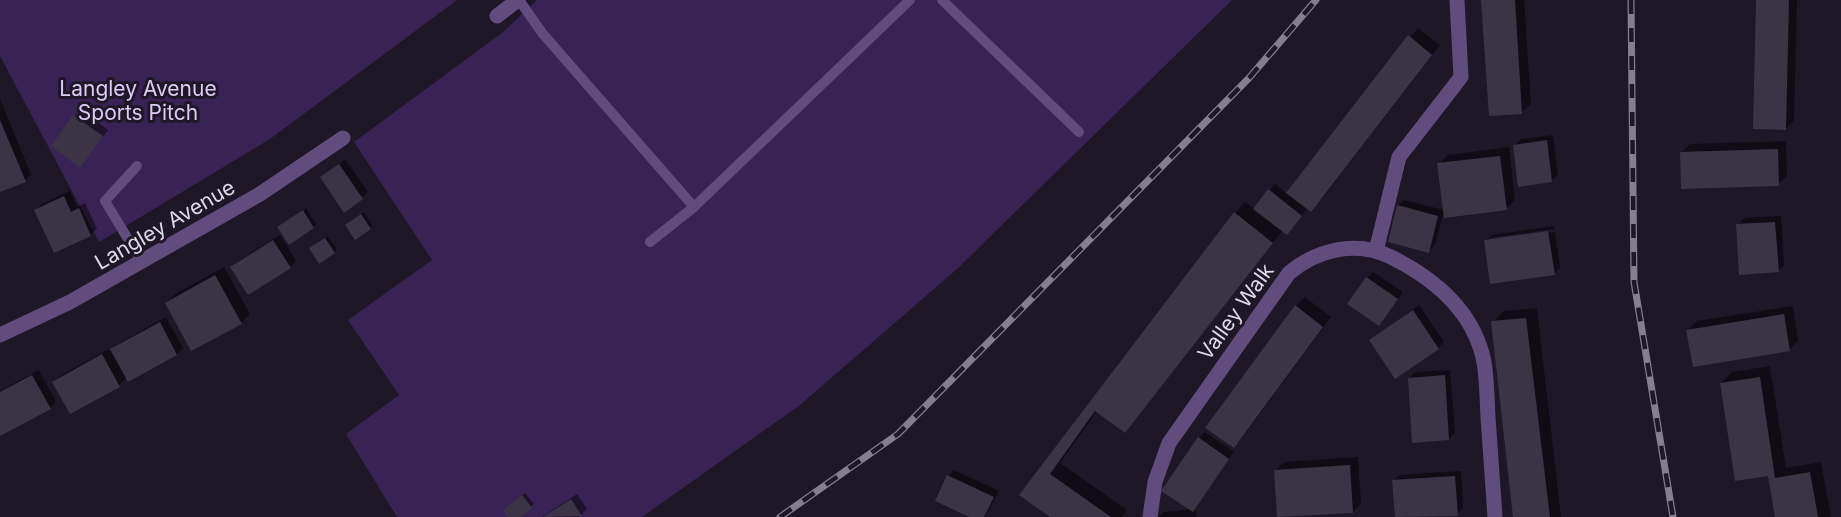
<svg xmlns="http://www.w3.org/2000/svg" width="1841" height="517" viewBox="0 0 1841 517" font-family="Inter,sans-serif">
	<rect width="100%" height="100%" fill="#1e1728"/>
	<g fill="#392354">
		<path d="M0,0H457L270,139L99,242L0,56Z"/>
		<path d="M537,0H1232L957,269L800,405L642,517H397L346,434L399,395L348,320L432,260L354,142L503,32Z"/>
	</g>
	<g fill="#0007">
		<path d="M1483,0H1524L1531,104L1522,112Z"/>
		<path d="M1757,0H1797L1794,120L1786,129Z"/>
		<path d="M1418,28L1440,45L1320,201L1311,210L1308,208L1293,227L1283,230L1135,420L1125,431L1097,411L1060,463L1127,510L1122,517H1053L1022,495L1235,213L1245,202L1255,209L1275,184L1287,194Z"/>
		<path d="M0,99L31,174L25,180L0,188Z"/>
		<path d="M81,110L108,130L80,166L75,116Z"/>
		<path d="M1553,135L1558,175L1551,181L1515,145L1521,139Z"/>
		<path d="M1786,141L1787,176L1778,185L1681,153L1690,144Z"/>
		<path d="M1509,147L1515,200L1506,209L1439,164L1448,155Z"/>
		<path d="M345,159L368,192L362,198L322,178Z"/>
		<path d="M70,191L77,207L85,203L97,229L90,235L55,251L36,210L42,204Z"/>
		<path d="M1404,200L1444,210L1435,245L1429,251L1398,206Z"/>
		<path d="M306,208L316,224L313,227L282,224Z"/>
		<path d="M364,212L372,225L370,228L349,222Z"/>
		<path d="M1781,216L1784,265L1778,271L1738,225L1744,218Z"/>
		<path d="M1554,226L1555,229L1490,238V241L1555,232L1560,268L1554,274L1485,241L1492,235Z"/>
		<path d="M280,235L296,261L290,267H232L238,261Z"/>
		<path d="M328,236L337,249L334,252L313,246Z"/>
		<path d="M224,267L250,314L241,323L167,303L175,294Z"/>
		<path d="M1373,272L1403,292L1379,324L1367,278Z"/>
		<path d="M1305,297L1331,317L1242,438L1234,446L1296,306Z"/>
		<path d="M1419,305L1444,342L1438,348L1371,340Z"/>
		<path d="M1793,306L1798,341L1789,350L1688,330L1697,321Z"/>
		<path d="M1537,308L1561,517H1515L1493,322L1504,311Z"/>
		<path d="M166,317L183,348L177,354L128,380L127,377L119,385L54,382L60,376L109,349L110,351L118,344Z"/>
		<path d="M1770,366L1786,468L1821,462L1831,517H1776L1769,474L1721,383L1732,372Z"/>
		<path d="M39,370L56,402L50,408L0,434V391Z"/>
		<path d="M1450,370L1455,433L1449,439L1409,378L1416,372Z"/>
		<path d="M1205,432L1234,452L1195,508L1197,517H1158L1164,512L1191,509L1199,438Z"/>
		<path d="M1358,457L1361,503L1353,512L1275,471L1284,462Z"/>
		<path d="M954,470L999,491L985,517H973L948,476Z"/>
		<path d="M1461,471L1463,508L1457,514L1396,517L1393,481L1400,475Z"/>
		<path d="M525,493L534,504L518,517H510L507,507Z"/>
		<path d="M577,494L587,509L581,515L578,517H542Z"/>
	</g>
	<g fill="#3b3447">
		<path d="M1481,0H1515L1522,114L1489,116Z"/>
		<path d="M1756,0H1789L1786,130L1753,129Z"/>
		<path d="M1408,35L1432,55L1311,212L1286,193Z"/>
		<path d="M73,115L103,136L80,168L51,146Z"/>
		<path d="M0,120L26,182L0,192Z"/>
		<path d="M1547,140L1552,182L1518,187L1513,145Z"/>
		<path d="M1778,149L1779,186L1681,189L1680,152Z"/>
		<path d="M1500,156L1507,210L1444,218L1437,163Z"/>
		<path d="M339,164L363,199L344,213L320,177Z"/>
		<path d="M1268,189L1302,216L1287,235L1253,209Z"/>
		<path d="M64,196L71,212L79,208L91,236L54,253L34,210Z"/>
		<path d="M1397,205L1438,216L1429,253L1388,242Z"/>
		<path d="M303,210L314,228L289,245L277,227Z"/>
		<path d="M1234,212L1273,243L1125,433L1095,411L1050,474L1111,517H1050L1019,495Z"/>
		<path d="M361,214L371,229L355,240L345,225Z"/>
		<path d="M1775,222L1779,272L1739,275L1736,224Z"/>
		<path d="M1548,231L1555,275L1490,284L1484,240Z"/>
		<path d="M325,238L335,253L319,264L309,248Z"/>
		<path d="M273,240L291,268L248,295L230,267Z"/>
		<path d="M215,275L242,324L191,351L165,303Z"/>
		<path d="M1366,277L1398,299L1379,326L1347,304Z"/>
		<path d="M1295,305L1323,327L1234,448L1205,428Z"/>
		<path d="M1413,310L1439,349L1395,379L1369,340Z"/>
		<path d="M1784,314L1790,351L1693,367L1686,330Z"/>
		<path d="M1526,318L1550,517H1513L1491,321Z"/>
		<path d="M160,322L177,355L128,382L110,349Z"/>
		<path d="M102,354L120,387L70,414L52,382Z"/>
		<path d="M32,375L51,409L0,436V392Z"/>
		<path d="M1445,375L1449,440L1412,443L1408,378Z"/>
		<path d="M1760,377L1775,478L1810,472L1818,517H1775L1768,476L1735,481L1720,383Z"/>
		<path d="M1198,437L1229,459L1193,512L1161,491Z"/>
		<path d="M1350,465L1353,513L1277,517L1274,470Z"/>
		<path d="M947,475L994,497L984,517H969L935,501Z"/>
		<path d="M1455,476L1458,516L1395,517L1392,480Z"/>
		<path d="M522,495L532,508L521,517H508L503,510Z"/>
		<path d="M571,499L582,516L543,517Z"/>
	</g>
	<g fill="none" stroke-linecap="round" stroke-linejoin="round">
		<g stroke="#614d7d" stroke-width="10">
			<path d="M519,0L543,34L694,207L910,0"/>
			<path d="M942,0L1079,132"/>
			<path d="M137,166L105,201L142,262"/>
			<path d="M650,242L694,207"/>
		</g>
		<g stroke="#614d7d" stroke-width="15">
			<path d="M497,16L518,0"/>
			<path d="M1376,251L1399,157L1461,77L1457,0"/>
			<path d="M0,335L70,302L260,194L343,138"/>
			<path d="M1150,517L1155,482L1169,443L1289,273C1318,249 1357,240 1391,257C1435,279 1474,311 1484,362C1487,380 1487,399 1488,417C1490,450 1493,484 1495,517"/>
		</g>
		<defs>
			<g id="rail">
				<path d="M1631,0L1634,282L1673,517"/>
				<path d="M780,517L898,434L1249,78L1316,0"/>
			</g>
		</defs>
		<use href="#rail" stroke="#847e8d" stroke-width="7"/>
		<use href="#rail" stroke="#1e1728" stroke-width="4.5" stroke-dasharray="14" stroke-linecap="butt"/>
	</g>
	<g text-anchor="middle" stroke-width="6" stroke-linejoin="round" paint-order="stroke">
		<g font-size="21" fill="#dbccf5" stroke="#1e1728">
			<text x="138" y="96">Langley Avenue<tspan x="138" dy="24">Sports Pitch</tspan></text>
		</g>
		<g font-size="21" fill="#dedae6" stroke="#1e1728">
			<text transform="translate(165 225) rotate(-30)" y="7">Langley Avenue</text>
			<text transform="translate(1236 312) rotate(-54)" y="7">Valley Walk</text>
		</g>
	</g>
</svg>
